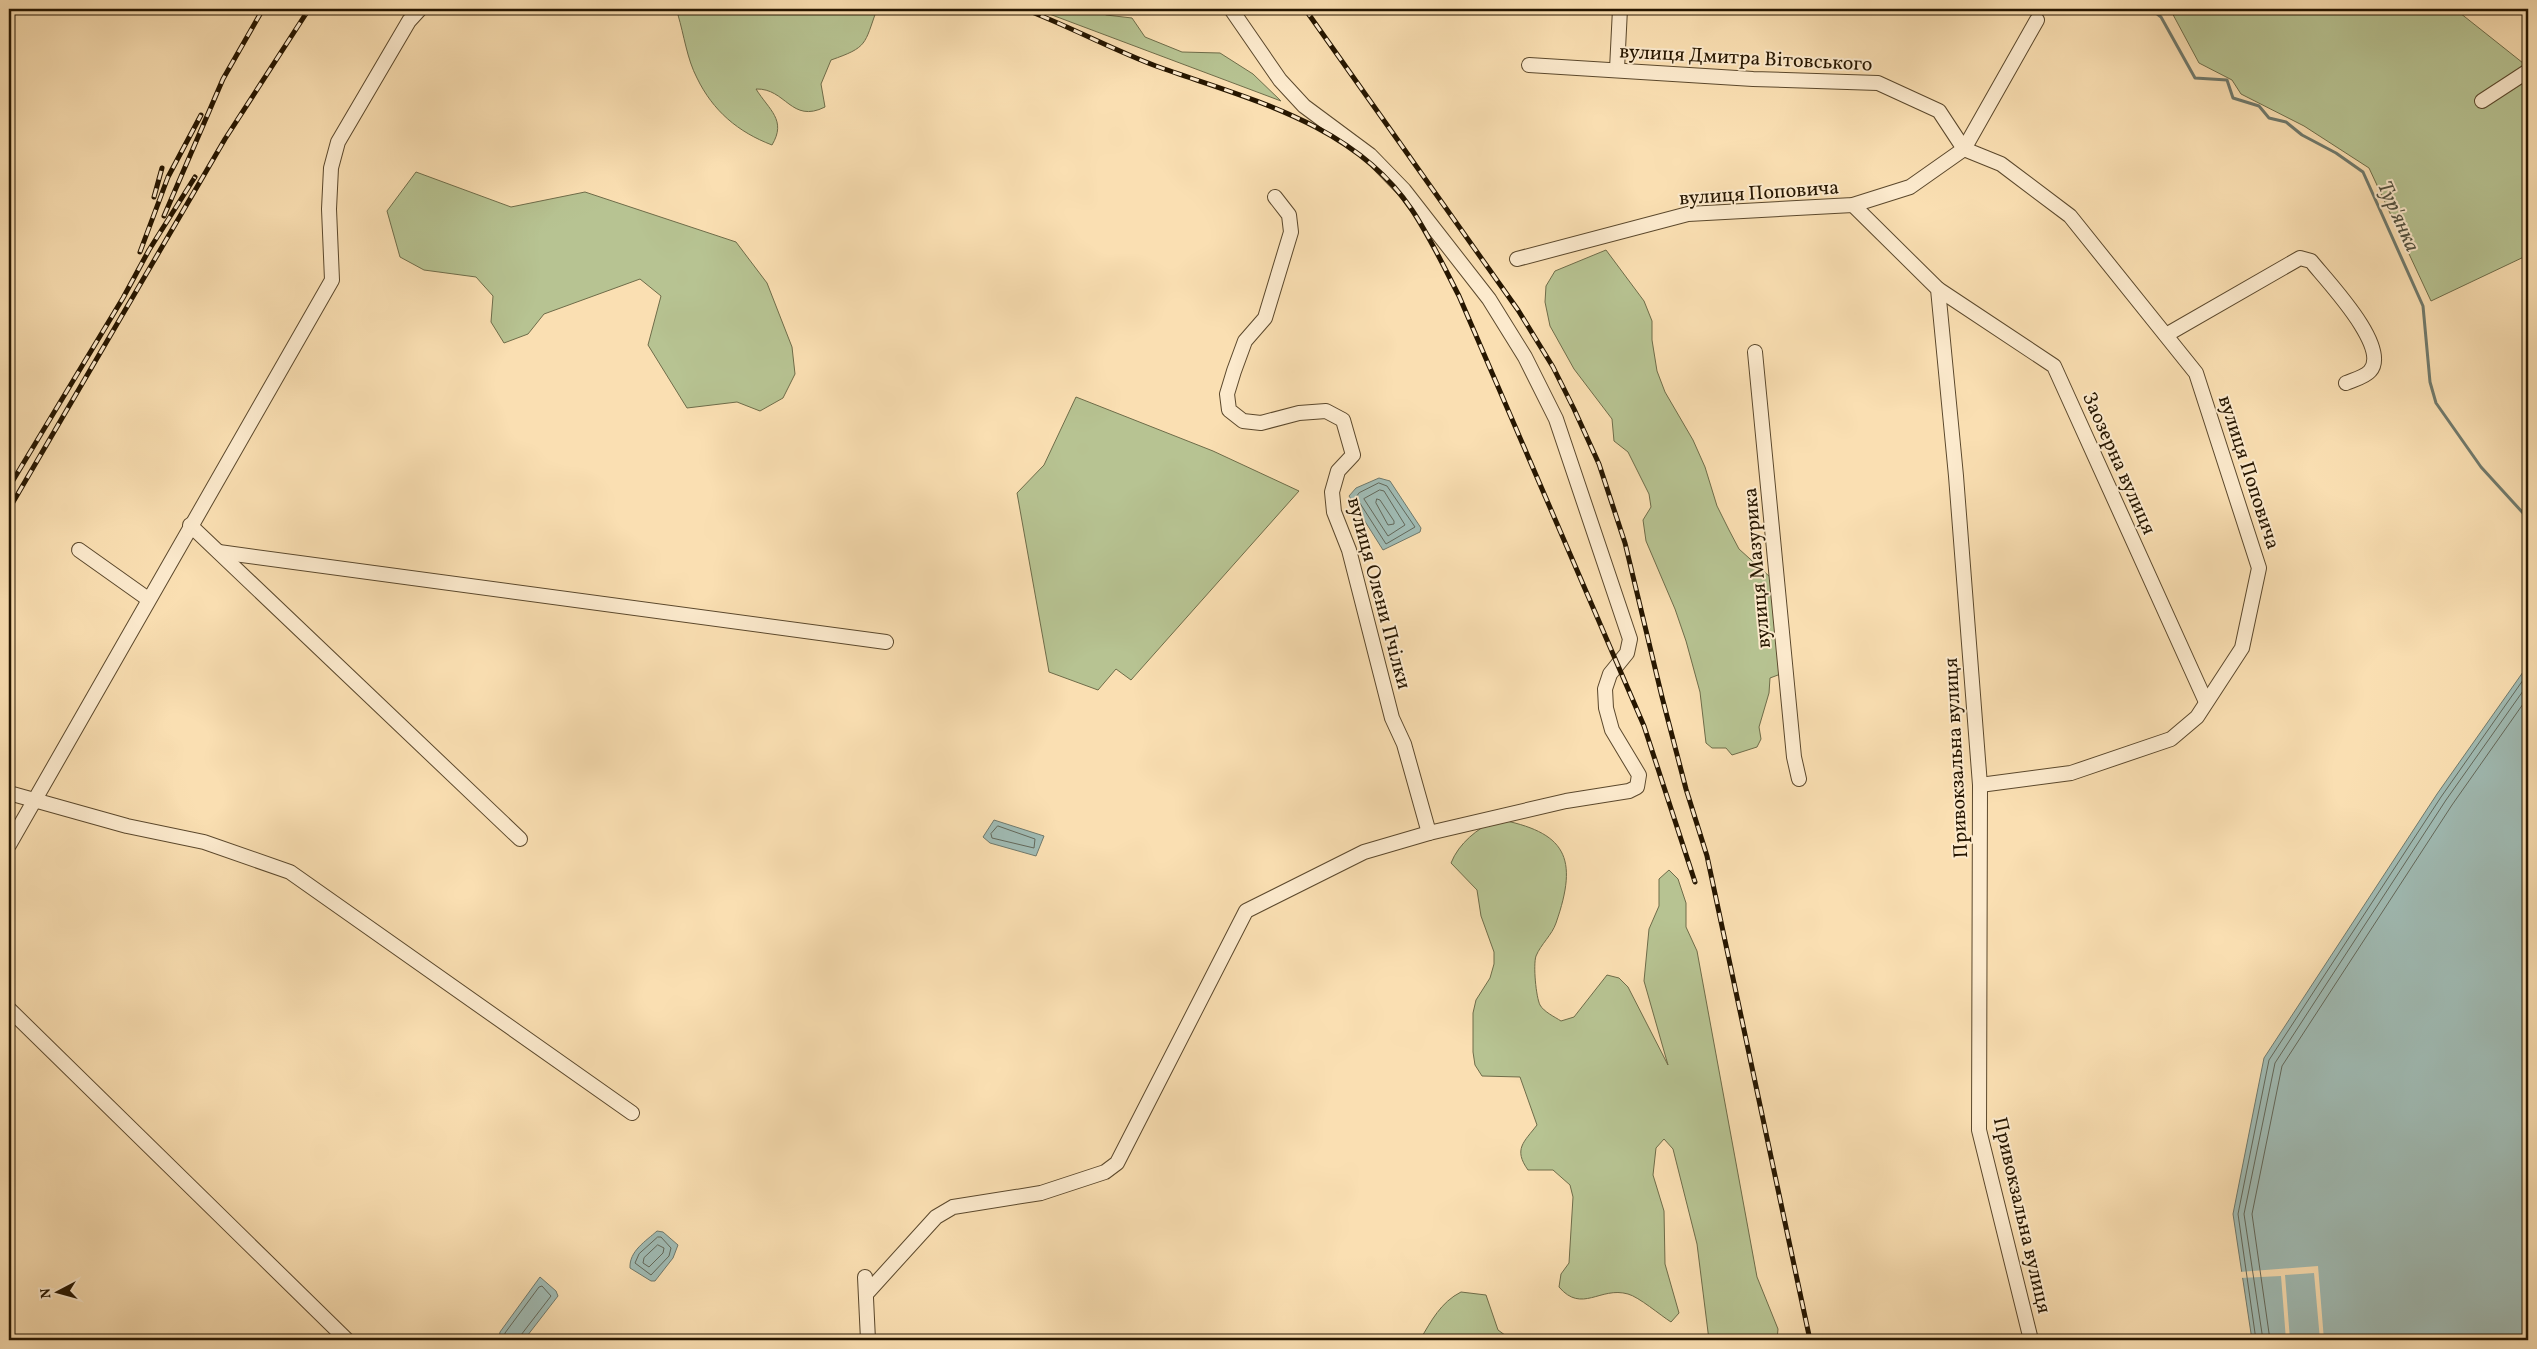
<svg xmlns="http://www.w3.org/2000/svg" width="2537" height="1349" viewBox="0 0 2537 1349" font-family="Vollkorn,serif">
	<rect width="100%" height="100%" fill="#fadfb2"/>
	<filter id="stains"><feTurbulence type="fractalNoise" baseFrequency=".004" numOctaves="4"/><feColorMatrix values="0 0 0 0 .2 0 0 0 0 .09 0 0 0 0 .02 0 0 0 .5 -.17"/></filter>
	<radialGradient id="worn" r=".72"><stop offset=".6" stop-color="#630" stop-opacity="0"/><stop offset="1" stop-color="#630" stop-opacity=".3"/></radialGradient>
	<g fill="#b7c392" stroke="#6e6c49">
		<path d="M679,9H877C864,45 868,47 831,60L821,84L825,107C791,124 786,88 756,89C769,110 787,120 772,145C738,132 713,111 697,78C687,59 684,35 678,15Z"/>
		<path d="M1036,9H1097L1106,15L1132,18L1145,37L1182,52L1220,53L1253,74L1281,101Z"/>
		<path d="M2170,9H2455L2528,67V255L2431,301L2369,168L2304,126L2241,94L2232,80L2199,63Z"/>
		<path d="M416,172L511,207L585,192L736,242L767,283L792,347L795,374L783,398L760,411L737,402L687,408L648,345L661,296L640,279L544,314L528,334L504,343L491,322L493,296L476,277L424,270L400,257L387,211Z"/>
		<path d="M1606,250L1644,301L1652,321V340L1657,371L1665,392L1693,440L1705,467L1717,506L1729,530L1739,549L1770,577L1786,672L1770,678L1769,693L1759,727L1761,739L1757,747L1732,755L1726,748H1712L1706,743L1700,692L1686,641L1675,609L1646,541L1643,520L1651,507L1649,494L1628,452L1614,441L1612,419L1574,369L1550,326L1545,302L1546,286L1555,271Z"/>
		<path d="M1076,397L1213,451L1299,491L1131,680L1116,669L1098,690L1049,672L1017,493L1044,465Z"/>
		<path d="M1497,819C1566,832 1579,857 1556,923C1552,935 1541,944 1536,956C1533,965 1536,997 1540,1005C1544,1012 1555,1017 1561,1021L1574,1017L1607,975L1619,978L1628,987L1668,1065L1644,981L1649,929L1659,906V879L1669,870L1678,879L1686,903V927L1697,951L1757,1277L1778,1329L1777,1340H1709L1697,1244L1673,1149L1664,1139L1656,1148L1653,1175L1664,1211L1665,1264L1679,1313L1671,1322C1660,1315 1639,1297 1628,1294C1600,1286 1582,1314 1559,1287L1561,1274L1569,1263L1573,1197L1570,1185L1553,1170H1528C1513,1149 1524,1142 1537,1125L1520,1077L1482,1076L1475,1065L1473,1052V1013L1476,1000L1490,978L1494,964V952L1481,916L1477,890L1451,863C1459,843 1477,829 1497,819Z"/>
		<path d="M1461,1292L1486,1295L1498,1330L1509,1338L1516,1337L1520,1340H1420C1431,1321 1441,1302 1461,1292Z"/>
	</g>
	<g fill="#a0bbb4" stroke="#6f796c">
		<path d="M1379,478L1390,481L1421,528L1420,532L1383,550L1349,496L1356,488Z"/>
		<path d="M2528,665V1340H2252L2233,1214L2264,1058L2437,794Z"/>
		<path d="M994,820L1044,836L1036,856L990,843L983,837Z"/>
		<path d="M657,1231L663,1232L678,1245L673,1258L655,1281H651L630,1268C629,1251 646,1241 657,1231Z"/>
		<path d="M540,1277L556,1291L558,1296L524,1340H501L499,1338L500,1332Z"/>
	</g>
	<path fill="#fadfb2" d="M2318,1266L2324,1340H2320L2314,1273L2285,1275L2290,1340H2286L2281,1276L2240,1278L2239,1272Z"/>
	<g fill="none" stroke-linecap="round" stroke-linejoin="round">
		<g stroke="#63685a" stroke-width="1">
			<path d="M1379,483L1387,486L1415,527L1386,544L1356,497L1359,493Z"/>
			<path d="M1380,490L1384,491L1405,525L1388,536L1364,499Z"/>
			<path d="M1377,499L1380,500L1394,521V524L1388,525L1376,503Z"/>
			<path d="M998,826L1035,839L1034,848L992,838L991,834Z"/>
			<path d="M658,1237H661L671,1248L669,1256L651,1275L635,1263L639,1254Z"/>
			<path d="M658,1245L664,1248L663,1253L649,1267L643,1263L644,1258Z"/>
			<path d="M504,1340L505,1333L539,1287L542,1286L551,1296L521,1335L520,1340"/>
			<path d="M2256,1340L2238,1214L2269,1060L2441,797L2528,673"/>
			<path d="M2263,1340L2244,1214L2275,1063L2446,800L2528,684"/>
			<path d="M2270,1340L2252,1214L2282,1066L2452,805L2528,697"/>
		</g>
		<path stroke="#6f796c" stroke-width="3" d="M2151,9L2161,17L2195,78L2227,80L2233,98L2259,106L2269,118L2286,122L2302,135L2336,153L2363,172L2423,306L2430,382L2436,403L2481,467L2523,513L2528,522"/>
		<defs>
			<g id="minor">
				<path d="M1529,65L1753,79L1878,83L1939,111L1964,149"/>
				<path d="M1617,69L1620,9"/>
				<path d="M2482,101L2528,71"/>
				<path d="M1964,149L2001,164L2070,216L2196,373L2259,568L2242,648L2197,717L2171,739L2071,773L1980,785"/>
				<path d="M1275,197L1289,215L1291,232L1265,318L1245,341L1234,371L1227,394L1229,410L1243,421L1261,423L1299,413L1326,411L1343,420L1353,455L1338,471L1332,492L1334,512L1349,550L1392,718L1404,744L1429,833"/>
				<path d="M1853,205L1938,289L1956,476L1980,785L1979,1130L2031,1340"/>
				<path d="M1517,259L1688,214L1853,205L1910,187L1964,149L2037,20"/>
				<path d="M1938,289L2054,366L2206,702"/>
				<path d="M2166,335L2300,258L2311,261C2326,280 2391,347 2370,371C2365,377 2353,380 2346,383"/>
				<path d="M1755,352L1794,757L1799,779"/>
				<path d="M190,525L520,839"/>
				<path d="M79,550L148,599"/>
				<path d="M219,552L886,642"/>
				<path d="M9,793L127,826L204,842L290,872L632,1113"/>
				<path d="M9,845L332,280L329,209L331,168L338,142L409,21L420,9"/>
				<path d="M9,1009L347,1340"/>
				<path d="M865,1277L868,1340"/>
				<path d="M867,1293L936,1217L953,1207L1041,1193L1105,1172L1117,1163L1246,911L1364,852L1429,833L1566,801L1629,791L1637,787L1639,775L1612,730L1606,708L1605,689L1610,674L1627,653L1630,639L1556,419L1525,357L1489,299L1404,190L1370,155L1304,106L1280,80L1231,9"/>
			</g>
		</defs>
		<use href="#minor" stroke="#5b482c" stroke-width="16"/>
		<use href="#minor" stroke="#fceacd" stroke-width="14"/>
		<defs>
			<g id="rail">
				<path d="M1024,9C1069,26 1111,49 1156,66C1248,99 1354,123 1412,210C1430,237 1444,267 1459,296L1644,726L1695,882"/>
				<path d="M1305,9L1518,310L1553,367L1574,409L1599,464L1625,543L1662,697L1686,789L1707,856L1810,1340"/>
				<path d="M154,197L162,168"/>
				<path d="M164,216L223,79L263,9"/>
				<path d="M140,252L168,177L201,115"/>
				<path d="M9,487L123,298L149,250L195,177"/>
				<path d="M9,509L225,139L309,9"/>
			</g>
		</defs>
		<use href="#rail" stroke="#261600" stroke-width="5"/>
		<use href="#rail" stroke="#fceacd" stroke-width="3" stroke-dasharray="9" stroke-linecap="butt"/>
	</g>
	<g text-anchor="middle" stroke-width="4" stroke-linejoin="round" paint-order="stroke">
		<g font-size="20" fill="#261600" stroke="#fceacd">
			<text transform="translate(1746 57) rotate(3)" y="7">вулиця Дмитра Вітовського</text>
			<text transform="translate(1759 192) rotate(-4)" y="7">вулиця Поповича</text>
			<text transform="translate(2120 463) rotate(66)" y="7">Заозерна вулиця</text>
			<text transform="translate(2250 472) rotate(72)" y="7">вулиця Поповича</text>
			<text transform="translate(1756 568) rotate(-95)" y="7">вулиця Мазурика</text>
			<text transform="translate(1380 593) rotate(75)" y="7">вулиця Олени Пчілки</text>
			<text transform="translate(1955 758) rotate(-93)" y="7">Привокзальна вулиця</text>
			<text transform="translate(2023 1215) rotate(77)" y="7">Привокзальна вулиця</text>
		</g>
		<g font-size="21" font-style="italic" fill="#51503f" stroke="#fceacd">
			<text transform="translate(2399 216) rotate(66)" y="7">Тур'янка</text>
		</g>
	</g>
	<rect width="2537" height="1349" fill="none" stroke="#fadfb2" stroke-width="30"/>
	<rect x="10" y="10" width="2517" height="1329" fill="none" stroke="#261600" stroke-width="2.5"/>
	<rect x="15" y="15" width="2507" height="1319" fill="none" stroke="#261600"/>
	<g transform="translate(58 1292) rotate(264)" stroke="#fceacd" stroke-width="4" paint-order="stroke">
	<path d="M0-4L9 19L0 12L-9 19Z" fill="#261600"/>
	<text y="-8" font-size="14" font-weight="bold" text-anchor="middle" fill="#261600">N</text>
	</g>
	<rect width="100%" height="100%" filter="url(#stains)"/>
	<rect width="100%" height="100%" fill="url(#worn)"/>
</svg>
